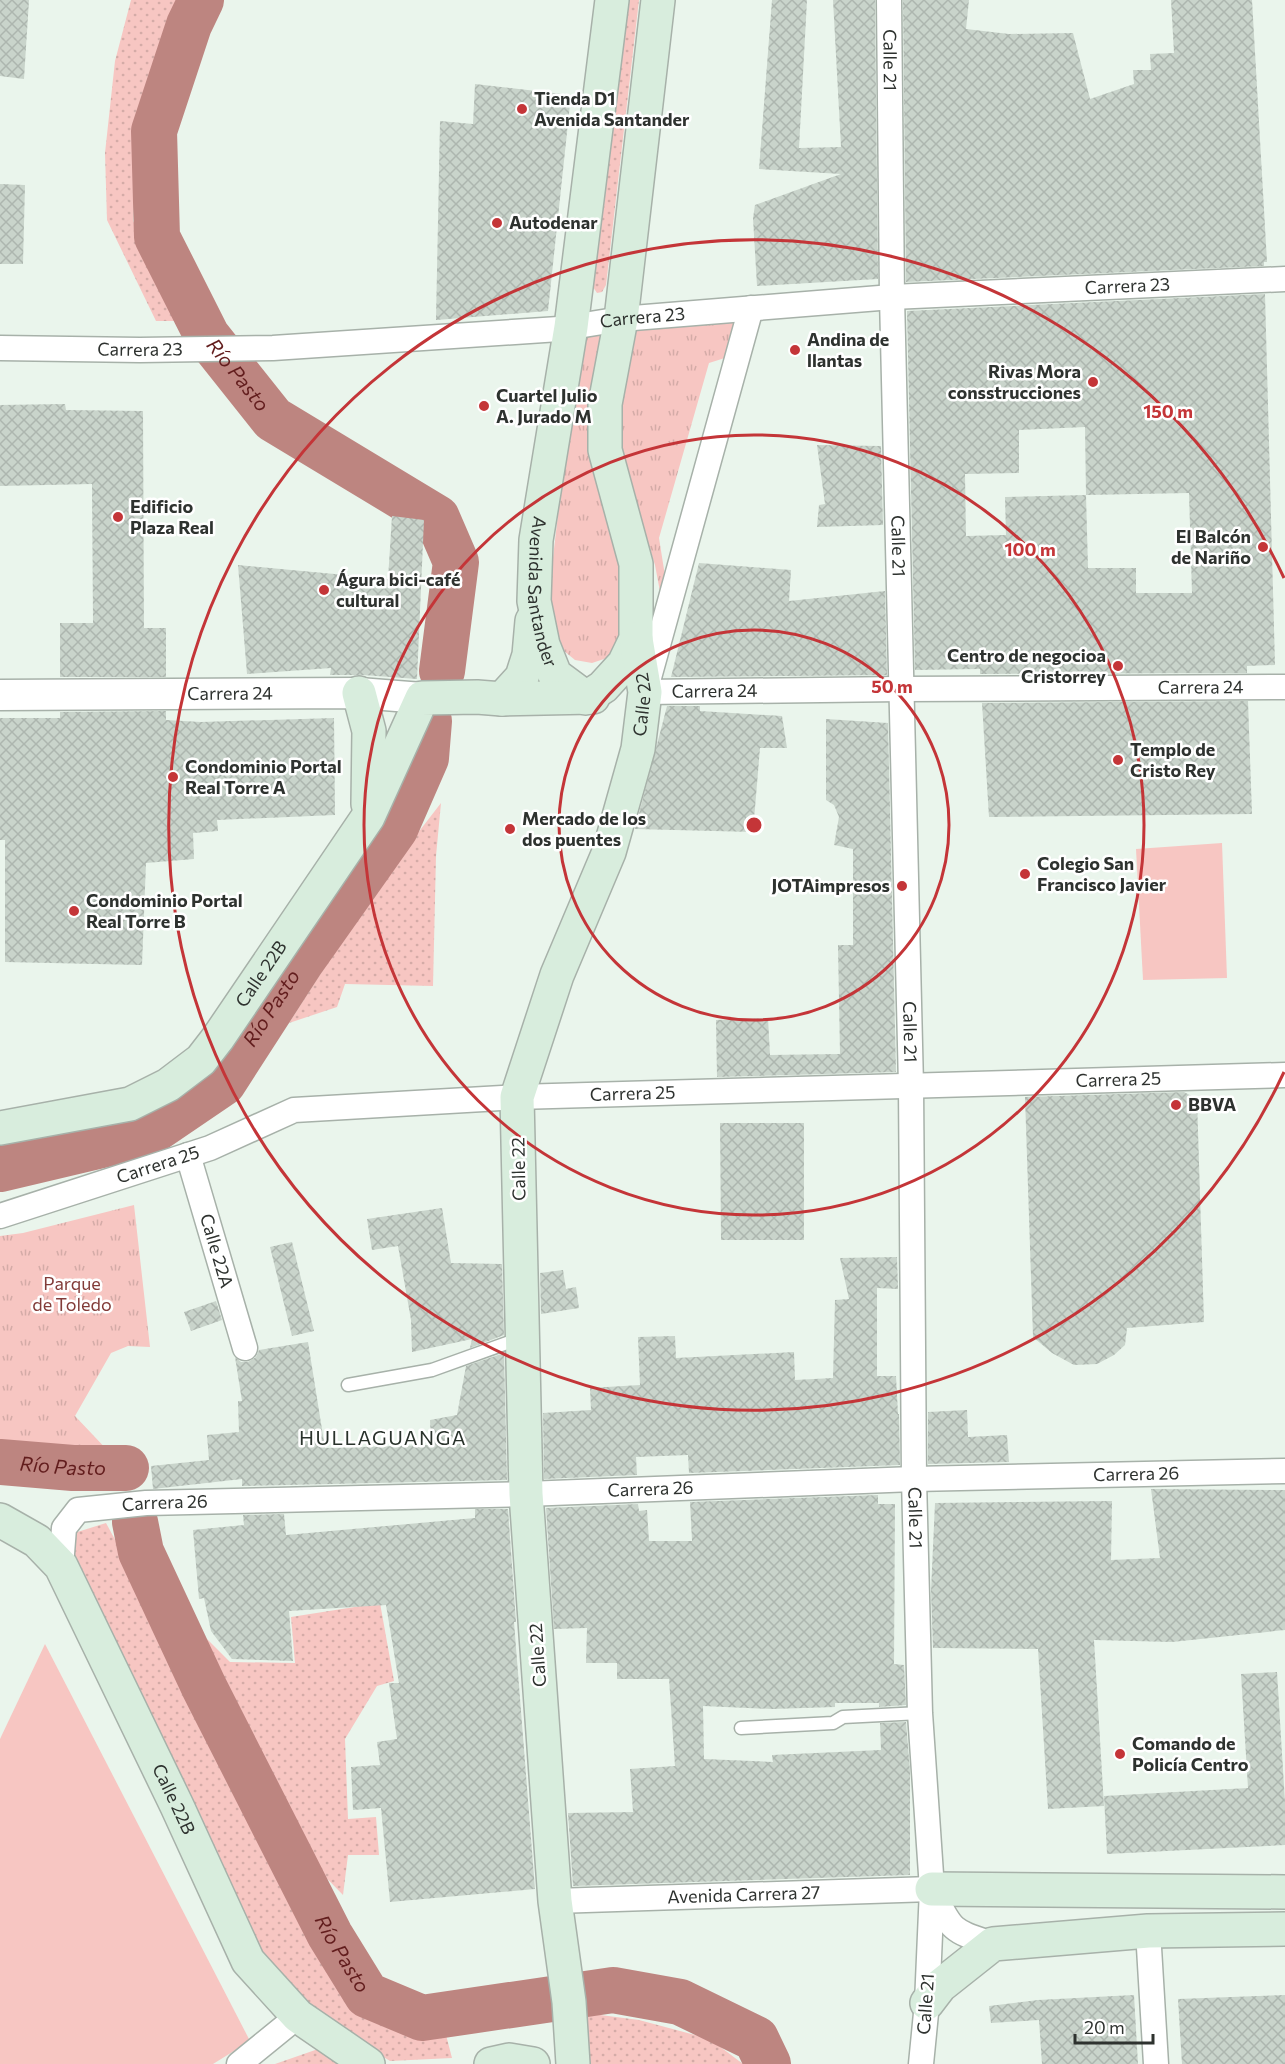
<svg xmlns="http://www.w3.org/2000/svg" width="1285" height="2064" viewBox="0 0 1285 2064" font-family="Commissioner,sans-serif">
	<defs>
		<pattern id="grass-dots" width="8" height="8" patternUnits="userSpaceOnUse" patternTransform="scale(1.5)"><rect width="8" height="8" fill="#f7c6c2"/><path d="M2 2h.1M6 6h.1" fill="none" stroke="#d4aba7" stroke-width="1.8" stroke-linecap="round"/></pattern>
		<pattern id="park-tufts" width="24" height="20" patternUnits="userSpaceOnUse" patternTransform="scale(1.5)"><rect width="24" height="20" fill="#f7c6c2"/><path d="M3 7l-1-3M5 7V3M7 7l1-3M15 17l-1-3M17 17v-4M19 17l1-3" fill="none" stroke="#d4aba7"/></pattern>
		<pattern id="building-cross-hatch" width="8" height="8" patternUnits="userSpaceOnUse" patternTransform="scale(1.5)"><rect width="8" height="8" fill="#c9d4cb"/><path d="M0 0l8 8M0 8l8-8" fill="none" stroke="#adb6af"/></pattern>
	</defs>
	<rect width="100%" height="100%" fill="#eaf5ec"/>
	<g fill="url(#grass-dots)">
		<path d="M131,0H179L178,11L148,90L135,177L133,221L189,321H156L107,220L105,153L115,61Z"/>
		<path d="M629,0H639L606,285L602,292L597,293L593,287Z"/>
		<path d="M441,803L436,856L433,986L345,984L337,1007L289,1023L376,887Z"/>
		<path d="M106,1523L330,1935L367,1995L422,2018L445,2016L446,2035L452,2058L390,2061L312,2013L259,1954L66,1549L71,1534Z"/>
		<path d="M380,1603L394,1681L377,1686L345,1739L348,1819L376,1817L379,1855H348L343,1895L298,1849L226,1710L207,1639L230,1662L295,1663L291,1617Z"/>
		<path d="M585,2013L639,2020L710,2039L743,2064H585Z"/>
		<path d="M321,2048L345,2064H275Z"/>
	</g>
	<g fill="url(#park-tufts)">
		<path d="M740,314L728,357L709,363L659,538L666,582L661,597L655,565L645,533L623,488L617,449L629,326Z"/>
		<path d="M609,328L606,502L621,576L622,638L610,657L592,663L575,660L558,646L552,626L550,583L579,336Z"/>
		<path d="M134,1205L150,1347L128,1346L111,1353L75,1416L111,1454L96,1462L11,1454L0,1451V1236L23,1233Z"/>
	</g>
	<g fill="#f7c6c2">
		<path d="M1222,843L1227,978L1143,980L1136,849Z"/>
		<path d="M45,1644L250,2041L213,2064H0V1739Z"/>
	</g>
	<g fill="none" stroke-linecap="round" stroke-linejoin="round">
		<g stroke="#bd8580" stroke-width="46">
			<path id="s1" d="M201,0L189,25L154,131L157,237L207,336L273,419L437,518L456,562L442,671"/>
			<path id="s2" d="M0,1169L148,1134L223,1083L301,962L395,829L426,758L429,721"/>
			<path id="s3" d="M0,1462L73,1468H126"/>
			<path id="s4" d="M135,1522L141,1552L204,1687L330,1935L367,1995L422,2018L613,1990L680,2002L756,2039L768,2064"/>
		</g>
	</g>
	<g fill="url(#building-cross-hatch)" fill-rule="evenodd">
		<path d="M0,0H29L24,79L0,76Z"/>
		<path d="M772,0H807L799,148L841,147L833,0H875L878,279L757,286L753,218L755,205L841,174L759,169Z"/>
		<path d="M903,0H969L966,29L1009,34L1073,33L1090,99L1134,84L1133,70H1151L1150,54L1174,53L1171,0H1252L1267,262H1264V266L906,282Z"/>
		<path d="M475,84L571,95L548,311L436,320L440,121L473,124Z"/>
		<path d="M0,184L25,185L23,264H0Z"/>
		<path d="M1265,294L1275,665L1247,666V673L980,674V669L915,670L907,311ZM1085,427L1086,495L1005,497L1006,535L966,536L965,474L1019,473V430ZM1189,493L1192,593H1136V568H1088L1086,495Z"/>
		<path d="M65,404L66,410L143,411L144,628H166V677H60V623H93L92,484L0,486V405Z"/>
		<path d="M817,445L881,446L883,525L817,527L819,505L825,504Z"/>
		<path d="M392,516L424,520L417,679L363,675H330L331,668L247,674L238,565L388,579Z"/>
		<path d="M699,563L791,570L789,601L885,591L887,675L671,677Z"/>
		<path d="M1248,701L1252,814L989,817L982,703Z"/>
		<path d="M667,706H700V711L782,716L787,748H760L753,832L635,829Z"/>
		<path d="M166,711V720L201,722L334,718L335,815L217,820L218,831L193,833L194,859L146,863L142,965L5,962V840H0V718H60V712Z"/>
		<path d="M826,719L888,723L896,1072L717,1077L716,1020L768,1018L770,1055L840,1054L838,945H853V849L834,845L839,817L834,805L826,800Z"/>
		<path d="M1184,1092L1197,1099L1204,1322L1127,1328L1125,1345L1114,1355L1097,1364L1074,1365L1052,1353L1033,1337L1025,1097Z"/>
		<path d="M720,1123H804V1240H721Z"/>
		<path d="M442,1208L451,1263L502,1264L504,1335L470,1348L472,1339L412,1352L411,1320L398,1246L372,1250L367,1219Z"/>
		<path d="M292,1242L314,1331L292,1336L270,1247Z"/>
		<path d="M897,1257L898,1289L877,1288V1376H896L898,1414H899L900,1465L689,1473L688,1455L636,1457L637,1475L544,1479L543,1413L591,1410L590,1388L640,1385L638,1337L675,1336L676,1358L794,1352L795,1380L833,1378L835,1300L849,1299L840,1258Z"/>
		<path d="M563,1270L566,1289L576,1287L579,1308L541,1314L540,1273Z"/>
		<path d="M216,1301L222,1320L191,1331L184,1312Z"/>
		<path d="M308,1342L325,1448L431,1445L430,1420L457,1415L466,1366L504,1353L507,1480L242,1486V1479L153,1489L151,1466L209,1460L207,1435L239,1432L238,1401H242L235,1357L241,1362H248L256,1357L259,1350Z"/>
		<path d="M967,1410L968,1437L1007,1435L1009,1462L928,1464V1412Z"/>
		<path d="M1151,1489L1285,1490V1630L1172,1642L1094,1640L1104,1806L1048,1809L1038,1649L933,1648L931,1591L935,1503L1112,1501L1111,1560L1160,1558Z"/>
		<path d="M878,1495V1504H895L894,1664L904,1665L906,1705L879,1707V1703H835V1707L772,1709L703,1706L704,1759L773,1762L772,1755L881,1750L880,1723L906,1722L910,1771V1875L573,1886L568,1813L633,1812L630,1769L675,1766L669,1679H617V1663H586L587,1628L554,1629L546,1508L638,1504L639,1511L647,1510L649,1541H692L690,1502Z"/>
		<path d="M475,1509H508L516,1622H514L535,1889L390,1902L381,1808L353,1810L351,1767L380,1765L377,1742L397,1739L389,1683H399L386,1605L289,1611L293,1661L232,1659L211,1631L204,1598L199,1599L193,1530L244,1525L243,1515L284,1514L286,1535L475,1518Z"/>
		<path d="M1277,1672L1285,1802V1845L1107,1854L1104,1796L1248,1788L1241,1674Z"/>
		<path d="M1134,1995L1138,2064H1042L1039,2020L991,2023L989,2006L1038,2000Z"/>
		<path d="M1285,1995V2064H1182L1178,1999Z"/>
	</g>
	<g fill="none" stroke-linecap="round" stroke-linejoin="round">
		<defs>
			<g id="service">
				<path d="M348,1385L432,1370L521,1338"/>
				<path d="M741,1728L833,1723L843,1717L920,1713"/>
			</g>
			<g id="minor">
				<path id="s5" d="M889,0L892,297L911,1086L914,1479L920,1713L932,1889L927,2003L921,2064"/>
				<path id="s6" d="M751,308L645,692L901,689L1285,687"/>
				<path id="s7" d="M0,348L140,350L273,348L559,329L621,319L892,297L1285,279"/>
				<path id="s8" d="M188,1155L245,1348"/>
				<path id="s9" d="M0,1216L210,1148L294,1110L517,1097L1285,1075"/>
				<path id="s10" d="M61,1566L64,1528L78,1510L146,1503L526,1494L914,1479L1285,1471"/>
				<path d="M934,1894C952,1932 953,1931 993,1944"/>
				<path id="s11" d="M555,1901L932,1889"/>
				<path d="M1148,1931L1156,2064"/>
				<path d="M239,2064L298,2016"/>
			</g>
			<g id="tertiary">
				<path id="s12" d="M0,695L359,693L422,698"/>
			</g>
			<g id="secondary">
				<path id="s13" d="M612,0L571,327L536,540L534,601L543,645L555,675L586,698L603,687L624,664L636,639V564L605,450V404L621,319L658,0"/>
				<path d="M359,693L369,731L368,804"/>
				<path d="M502,699L522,677L529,655L532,621"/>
				<path id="s14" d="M0,1128L130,1104L168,1085L201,1060L218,1038L368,817L422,698L477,697L502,699L593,697"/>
				<path id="s15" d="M0,1520L37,1541L61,1566L177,1806L248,1961L298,2016L368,2064"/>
				<path d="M932,1889L1285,1892"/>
				<path d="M927,2003L940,1986L993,1944L1148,1931L1285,1929"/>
				<path d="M491,2064L509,2060L533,2064"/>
				<path id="s16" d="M573,2064L569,2002L555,1901L526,1494L517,1097L557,975L609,852L638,749L645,692L636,639"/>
			</g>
		</defs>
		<use href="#service" stroke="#a7b1a9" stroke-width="15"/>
		<use href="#minor" stroke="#a7b1a9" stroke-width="27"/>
		<use href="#tertiary" stroke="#a7b1a9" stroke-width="33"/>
		<use href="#secondary" stroke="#a7b1a9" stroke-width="36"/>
		<use href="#service" stroke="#fff" stroke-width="12"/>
		<use href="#minor" stroke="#fff" stroke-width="24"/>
		<use href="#tertiary" stroke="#fff" stroke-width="30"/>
		<use href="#secondary" stroke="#d8eddd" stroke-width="33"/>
	</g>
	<g fill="none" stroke="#c43538" stroke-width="3">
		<circle cx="754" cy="825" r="195"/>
		<circle cx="754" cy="825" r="390"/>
		<path d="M1284 1072A585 585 0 1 1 1284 578"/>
	</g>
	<g fill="#c43538" stroke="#fff" stroke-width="2">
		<circle cx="522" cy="109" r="6"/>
		<circle cx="497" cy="223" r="6"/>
		<circle cx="795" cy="350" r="6"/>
		<circle cx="1093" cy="382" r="6"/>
		<circle cx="484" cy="406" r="6"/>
		<circle cx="118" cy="517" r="6"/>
		<circle cx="1263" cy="547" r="6"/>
		<circle cx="324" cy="590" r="6"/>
		<circle cx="1118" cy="666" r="6"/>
		<circle cx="1118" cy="760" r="6"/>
		<circle cx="173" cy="777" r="6"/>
		<circle cx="510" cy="829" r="6"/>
		<circle cx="1025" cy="874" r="6"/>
		<circle cx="902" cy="886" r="6"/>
		<circle cx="74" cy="911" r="6"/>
		<circle cx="1176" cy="1105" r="6"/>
		<circle cx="1120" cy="1754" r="6"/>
	</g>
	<g text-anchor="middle" stroke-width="5" stroke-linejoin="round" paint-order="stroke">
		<g font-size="18" fill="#2e322f" stroke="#fff">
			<text dy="6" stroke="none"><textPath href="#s5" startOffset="60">Calle 21</textPath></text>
			<text dy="6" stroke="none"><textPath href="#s7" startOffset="1130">Carrera 23</textPath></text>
			<text dy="6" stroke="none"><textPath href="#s7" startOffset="644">Carrera 23</textPath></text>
			<text dy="6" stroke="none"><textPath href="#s7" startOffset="140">Carrera 23</textPath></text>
			<text dy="6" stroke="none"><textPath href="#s5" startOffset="546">Calle 21</textPath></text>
			<text dy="6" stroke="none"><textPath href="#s13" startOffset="598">Avenida Santander</textPath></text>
			<text dy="6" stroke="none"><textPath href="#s6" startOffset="954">Carrera 24</textPath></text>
			<text dy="6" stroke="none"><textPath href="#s6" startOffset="468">Carrera 24</textPath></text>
			<text dy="6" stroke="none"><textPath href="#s12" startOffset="230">Carrera 24</textPath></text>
			<text dy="6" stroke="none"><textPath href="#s16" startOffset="1383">Calle 22</textPath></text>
			<text dy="6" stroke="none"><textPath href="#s14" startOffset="321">Calle 22B</textPath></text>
			<text dy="6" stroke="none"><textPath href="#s5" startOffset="1032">Calle 21</textPath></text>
			<text dy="6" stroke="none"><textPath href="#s9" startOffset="1138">Carrera 25</textPath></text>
			<text dy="6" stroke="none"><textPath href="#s9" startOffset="652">Carrera 25</textPath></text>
			<text dy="6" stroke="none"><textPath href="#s9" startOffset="166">Carrera 25</textPath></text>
			<text transform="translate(519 1169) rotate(-91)" y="6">Calle 22</text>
			<text dy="6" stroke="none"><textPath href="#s8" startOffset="100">Calle 22A</textPath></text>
			<text dy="6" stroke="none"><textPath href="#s10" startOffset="1120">Carrera 26</textPath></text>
			<text dy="6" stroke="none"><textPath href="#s10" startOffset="634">Carrera 26</textPath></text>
			<text dy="6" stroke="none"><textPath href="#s10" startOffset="148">Carrera 26</textPath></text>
			<text dy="6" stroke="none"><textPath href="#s5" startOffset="1518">Calle 21</textPath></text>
			<text transform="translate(538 1655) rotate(-94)" y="6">Calle 22</text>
			<text dy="6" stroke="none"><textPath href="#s15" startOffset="336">Calle 22B</textPath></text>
			<text dy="6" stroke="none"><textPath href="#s11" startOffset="189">Avenida Carrera 27</textPath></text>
			<text transform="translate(926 2004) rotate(-86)" y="6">Calle 21</text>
		</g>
		<g font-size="18" font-weight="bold" fill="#2e322f" stroke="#fff" text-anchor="start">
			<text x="534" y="105">Tienda D1<tspan x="534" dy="21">Avenida Santander</tspan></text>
			<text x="509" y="229">Autodenar</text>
			<text x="807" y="346">Andina de<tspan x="807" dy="21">llantas</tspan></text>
			<text x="1081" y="378" text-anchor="end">Rivas Mora<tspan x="1081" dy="21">consstrucciones</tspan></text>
			<text x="496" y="402">Cuartel Julio<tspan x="496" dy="21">A. Jurado M</tspan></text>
			<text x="130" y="513">Edificio<tspan x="130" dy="21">Plaza Real</tspan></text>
			<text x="1251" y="543" text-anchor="end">El Balcón<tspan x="1251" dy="21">de Nariño</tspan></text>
			<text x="336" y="586">Águra bici-café<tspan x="336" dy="21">cultural</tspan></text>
			<text x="1106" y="662" text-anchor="end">Centro de negocioa<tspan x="1106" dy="21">Cristorrey</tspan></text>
			<text x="1130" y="756">Templo de<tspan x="1130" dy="21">Cristo Rey</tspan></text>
			<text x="185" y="773">Condominio Portal<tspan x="185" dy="21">Real Torre A</tspan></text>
			<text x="522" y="825">Mercado de los<tspan x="522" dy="21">dos puentes</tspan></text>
			<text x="1037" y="870">Colegio San<tspan x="1037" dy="21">Francisco Javier</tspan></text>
			<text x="890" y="892" text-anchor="end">JOTAimpresos</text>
			<text x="86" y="907">Condominio Portal<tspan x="86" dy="21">Real Torre B</tspan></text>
			<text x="1188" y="1111">BBVA</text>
			<text x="1132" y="1750">Comando de<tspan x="1132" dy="21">Policía Centro</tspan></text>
		</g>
		<g font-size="18" fill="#823b38" stroke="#fff">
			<text x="72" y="1290">Parque<tspan x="72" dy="21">de Toledo</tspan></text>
		</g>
		<g font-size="20" font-style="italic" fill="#621d1d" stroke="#fff">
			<text dy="7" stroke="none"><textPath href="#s1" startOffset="406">Río Pasto</textPath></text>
			<text dy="7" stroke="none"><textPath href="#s2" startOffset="332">Río Pasto</textPath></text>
			<text dy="7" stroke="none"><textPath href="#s3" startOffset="63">Río Pasto</textPath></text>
			<text dy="7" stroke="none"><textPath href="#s4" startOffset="480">Río Pasto</textPath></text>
		</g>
		<g font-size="20" letter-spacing="1.5" fill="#29322b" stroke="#fff">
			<text x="383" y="1445">HULLAGUANGA</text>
		</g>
	</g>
	<circle cx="754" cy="825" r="9" fill="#c43538" stroke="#fff" stroke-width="3"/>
	<g font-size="18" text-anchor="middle" font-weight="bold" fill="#c43538" stroke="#fff" stroke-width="5" stroke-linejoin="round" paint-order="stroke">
		<text x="1168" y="418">150 m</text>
		<text x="1030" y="556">100 m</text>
		<text x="892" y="693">50 m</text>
	</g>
	<path d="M1075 2034v9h78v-9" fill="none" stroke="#2e322f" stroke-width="3"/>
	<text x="1084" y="2034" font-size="18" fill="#2e322f" stroke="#ffffff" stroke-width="4.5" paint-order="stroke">20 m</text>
</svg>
